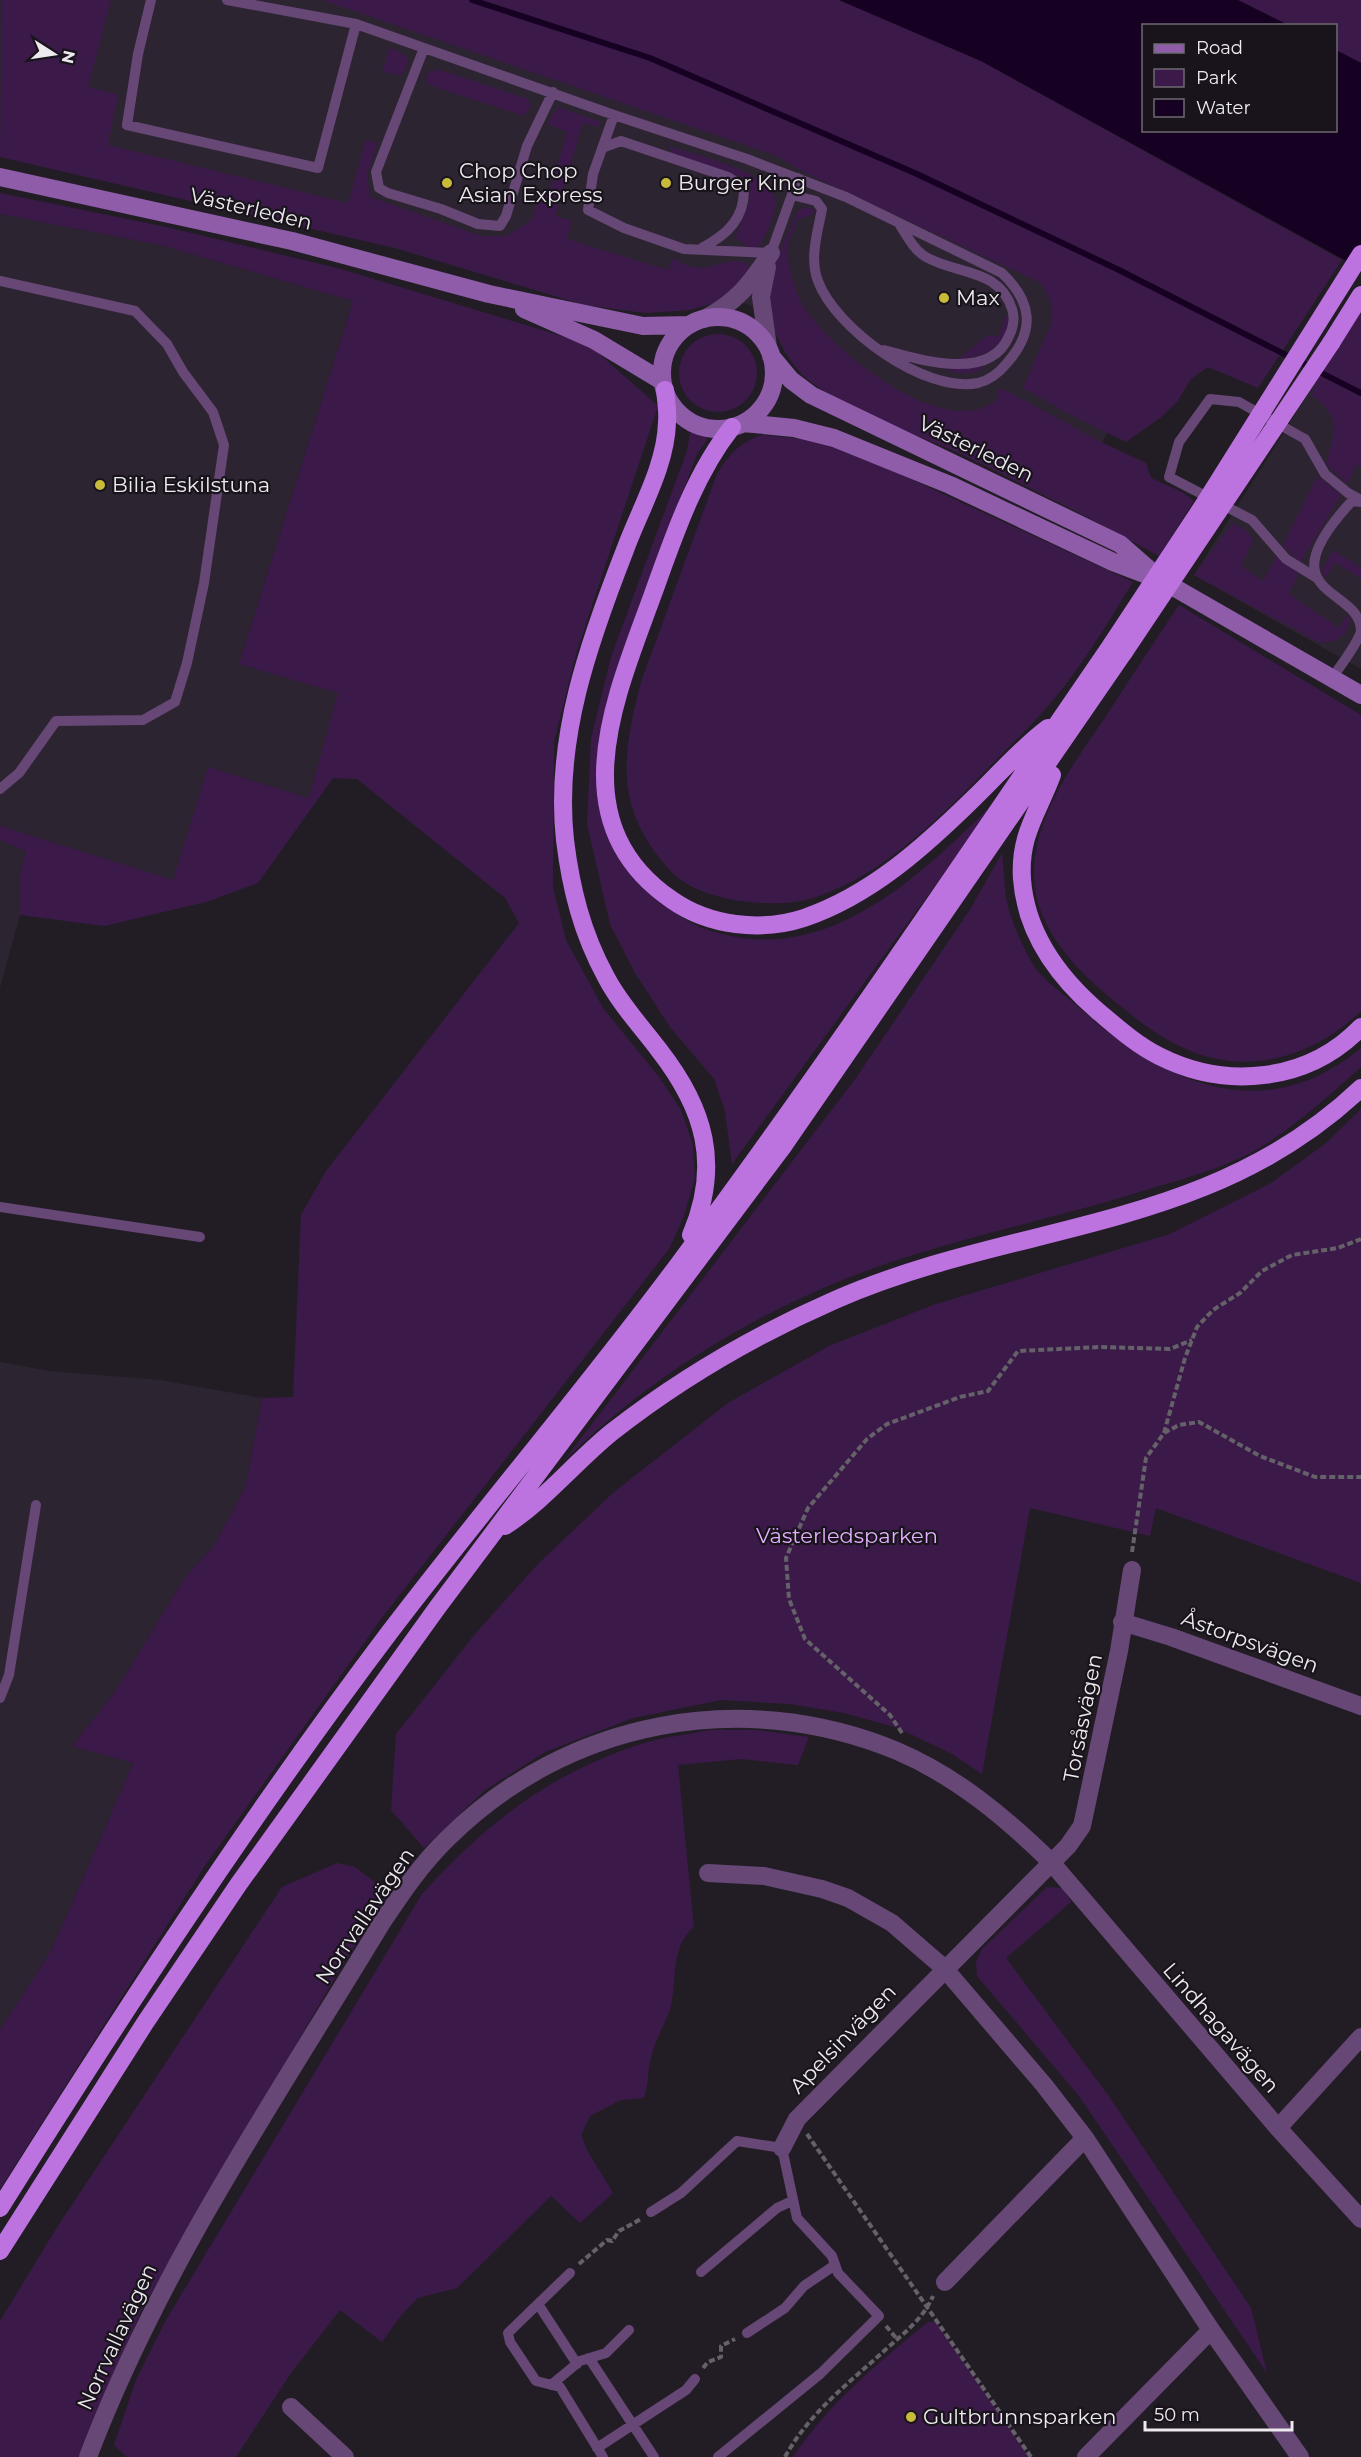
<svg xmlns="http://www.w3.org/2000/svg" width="1361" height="2457" font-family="Montserrat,sans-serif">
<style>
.built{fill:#2d2431}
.green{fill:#3b1a4a}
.water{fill:#170122}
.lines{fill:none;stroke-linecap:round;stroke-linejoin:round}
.stream{stroke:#170122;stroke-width:6}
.path{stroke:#656168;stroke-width:4;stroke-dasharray:6 3;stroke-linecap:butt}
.service{stroke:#664776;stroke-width:10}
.minor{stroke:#664776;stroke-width:18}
.tertiary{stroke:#664776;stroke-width:18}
.secondary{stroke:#8e5ca8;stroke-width:18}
.trunk{stroke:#bc73e0;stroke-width:18}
.trunk-bridge{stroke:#bc73e0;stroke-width:18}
.poi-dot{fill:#c8bb3b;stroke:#19141c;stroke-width:2}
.labels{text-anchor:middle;stroke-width:4.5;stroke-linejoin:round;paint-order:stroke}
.poi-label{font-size:21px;fill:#edeaef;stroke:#19141c;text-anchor:start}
.street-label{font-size:21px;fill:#edeaef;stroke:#19141c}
.park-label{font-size:21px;fill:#e3aefe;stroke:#19141c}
</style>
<rect width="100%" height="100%" fill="#221d25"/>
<path class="built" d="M0 0H372L1067 265 1107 433 1067 507 803 375 785 352 766 312 745 303H714L689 310 646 313 585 305 395 248 0 157Z
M0 214 160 245 353 301 239 664 339 693 309 798 208 767 174 881 0 826Z
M1316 381 1361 408V669L1194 575Z
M0 840 26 851 20 873V915L0 988Z
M0 1362 50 1371 160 1380 262 1398 245 1488 213 1547 185 1577 115 1692 72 1746 133 1763 52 1949 0 2030Z"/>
<path class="green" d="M2 0H111L88 87 118 95 108 145 348 203 366 140 377 143 367 175 370 197 481 236H506L532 220 540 191H550L567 132 547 124 558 107 601 122 599 127 583 123 555 216 572 221 567 239 668 270 673 258C706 280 715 257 746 262L750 269 740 285 714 303 689 310 646 313 585 305 395 248 0 157Z
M322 0H839L981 61 1342 260 1258 388 1208 367 1191 379 1177 402 1160 418 1126 442 1058 408 1023 388 1052 321V304L1041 283 806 173 774 155Z
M1238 0H1361V63L1336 50V26L1288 25Z
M390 47 406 56 408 64 402 75 382 72Z
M440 70 528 99 531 106 524 116 429 85 425 80 430 71Z
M668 146C692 154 771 172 775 198 777 215 764 237 757 252L735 238 749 203 751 188 741 177 673 153Z
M0 193 166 227 341 269 588 344 658 406 577 651 554 741 553 887 566 940 603 1008 659 1077 681 1110 693 1145 695 1178 684 1216 669 1249 384 1615 204 1867 0 2189V2030L52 1949 133 1763 72 1746 115 1692 185 1577 213 1547 245 1488 262 1398 293 1397 301 1215 326 1171 519 923 505 898 357 779 333 778 258 883 206 902 104 926 20 915V873L26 851 0 840V826L173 880 208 767 309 798 338 693 239 664 353 301 160 245 0 214Z
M804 207 814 209V214L797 220C794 230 788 241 787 251 786 259 797 296 802 304 829 349 948 446 998 398L997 390 1003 389 1103 443 1146 463 1151 478 1182 492 1194 501 1159 556C1095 521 1031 487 965 456 920 435 837 408 803 375 789 361 776 339 771 320 761 284 784 244 797 212Z
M1361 309V468L1356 465 1348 484 1326 464C1334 432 1343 417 1312 396L1316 381Z
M1005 316 1008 317C1011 345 983 358 958 359L988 335 999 337Z
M679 373a39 39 0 1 1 78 0a39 39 0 1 1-78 0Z
M982 366 983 369C970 376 958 374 944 370Z
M694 432 706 436 707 440 697 454 620 659 600 800C617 826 634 851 651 876 658 887 664 901 673 910 687 925 713 932 731 936 839 959 929 867 999 798L732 1164 725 1111 714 1079 670 1027 635 973 610 924 587 824 591 739 611 657 687 451 690 433Z
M761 435 823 441 857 454 1133 582C1107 624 1081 668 1048 706 1033 724 1015 740 998 758 947 810 888 873 816 897 793 905 765 904 740 901 714 897 685 888 668 868 614 807 622 756 641 682L717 474C729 454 740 443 761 435Z
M1316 478 1323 480 1341 495 1300 563 1283 545Z
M1233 523 1247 531 1253 540 1241 566 1263 581 1277 556 1298 574 1289 594 1339 628 1347 615 1350 620C1347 637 1335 644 1318 642L1194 575Z
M1333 550 1361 568V579L1335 562 1326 577 1321 571Z
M1179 605 1361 715V1011C1315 1056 1248 1077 1186 1049 1154 1035 1126 1011 1100 989 1068 961 1034 921 1034 875 1034 814 1074 764 1106 716 1130 679 1154 642 1179 605Z
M1002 853C1004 870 1004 891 1008 907 1013 925 1024 950 1034 966 1043 981 1071 999 1084 1012 1166 1084 1265 1128 1361 1048V1067C1331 1094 1299 1122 1266 1144 1235 1164 1191 1177 1156 1187 1077 1212 995 1230 916 1254 785 1294 660 1366 563 1462L856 1078 971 908Z
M1361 1109V1583L1156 1508 1150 1536 1030 1508 982 1774 952 1754 898 1728 844 1713 790 1704 721 1700 633 1718 545 1752 485 1790 424 1848 391 1810 396 1734 475 1634 538 1564 614 1492 728 1403 829 1346 933 1305 1170 1234 1271 1183 1325 1144Z
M709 1730H757L809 1737 798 1765 741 1759 678 1765 694 1927C669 1948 678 1981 670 2009 664 2027 653 2044 650 2062 647 2076 649 2083 644 2098L621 2100 590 2116 581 2135 587 2150 613 2193 580 2223 551 2196 457 2288 418 2298 399 2318 382 2342 340 2310 291 2373 236 2457H127L114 2445 136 2380 166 2320 422 1894C486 1823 549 1774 641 1744 663 1737 687 1735 709 1730Z
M337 1863 355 1867 389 1893 343 1964 142 2309 79 2457H0V2321L56 2229 282 1887Z
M1047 1887 1063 1888 1071 1902 1006 1958 1108 2095 1251 2308 1267 2373 1079 2096 977 1976 976 1962 982 1949Z
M928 2322H936L1029 2457H793C829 2403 878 2363 928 2322Z"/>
<path class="water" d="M839 0H1238L1288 25 1144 26V130H1336V50L1361 63V269L981 61Z"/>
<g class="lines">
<path class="stream" d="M472 0 650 58 917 174 1119 270 1361 393"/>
<path class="path" d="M1164 1433 1185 1358 1197 1327 1213 1310 1240 1293 1262 1271 1292 1255 1338 1248 1361 1239
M1132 1552 1146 1458 1164 1433 1179 1425 1199 1422 1260 1456 1315 1477H1361
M902 1733 890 1715 805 1639 789 1599 786 1558 808 1508 867 1439 887 1424 960 1397 988 1391 1018 1351 1100 1347 1170 1349 1192 1340
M807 2134 1031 2457
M579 2264 607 2240 612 2241 619 2231 641 2219
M886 2326 897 2339
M703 2368 708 2362 721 2357V2346L735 2339
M785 2457C809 2413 849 2383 885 2350 904 2333 923 2319 933 2296"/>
<path class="service" d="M151 0 138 54 127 125 318 168 356 24
M227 0 356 24 614 115 747 159 846 197 1002 273C1032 302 1036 330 1007 363 999 373 990 380 978 383 925 394 835 328 818 281 809 258 818 231 822 209L816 201 792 195
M424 48 376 172 379 188 388 193 441 209 478 224 500 226 506 216 527 146 553 92
M614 115 593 174 588 210 624 228 684 249 771 253 798 178
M602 148 621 141 728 177 744 187C745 218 728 234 702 248
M0 281 135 311 167 344 183 372 213 412 224 445 204 583 187 663 175 702 143 720 56 721 19 773 0 789
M884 350C921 360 990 382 1009 336 1013 328 1015 318 1012 309 999 268 957 275 926 257 914 250 907 236 900 225
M1317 578 1286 559 1252 520 1169 477 1179 442 1210 399 1239 402 1305 439 1325 474 1348 493 1361 500
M1332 678C1339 668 1359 642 1361 631 1361 586 1262 598 1352 501L1361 502
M0 1207 200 1237
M0 1698 9 1675 36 1505
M651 2212 681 2193 737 2141 782 2148 797 2218 832 2256 838 2273 879 2316 820 2374 718 2457
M701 2272 777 2208 792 2201
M570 2273 508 2333 510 2342 536 2381 560 2387 603 2457
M538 2304 577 2364
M747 2333 785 2308 804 2286 835 2265
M589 2358 654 2457
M551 2385 580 2361 606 2353 629 2330
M597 2448 686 2390 695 2379"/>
<path class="minor" d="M767 267 761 297 768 347
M704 319C737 302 750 284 771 253
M1122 1622 1171 1637 1361 1706
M1051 1862 1278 2128 1361 2219
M708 1873 764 1876 822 1889 848 1898 892 1923 944 1968 1044 2085 1085 2138 1211 2330 1300 2457
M1278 2128 1361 2037
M782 2148 797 2119 1068 1846 1082 1826 1119 1651 1132 1570
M945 2282 1085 2138
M291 2407 345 2457
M1086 2457 1211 2330"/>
<path class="tertiary" d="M88 2457C160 2267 276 2098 381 1924 401 1894 421 1864 448 1838 567 1720 743 1687 897 1751 956 1776 1006 1818 1051 1862"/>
<path class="secondary" d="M0 177 292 241 489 294 643 326 689 325
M524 309 594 340 662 381
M662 373a56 56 0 1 1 112 0a56 56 0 1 1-112 0Z
M771 356 791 380 811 395 1120 544 1152 572
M743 423 794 428 834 438 950 485 1113 562 1163 581 1361 695"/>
<path class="trunk" d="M1331 343 1361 295
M665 390C666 400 668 411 667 422 666 466 640 509 625 550 589 642 554 739 565 840 571 889 582 933 606 977 620 1004 641 1026 659 1050 705 1109 721 1165 691 1235
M732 427C694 475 674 536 653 594 616 696 558 822 672 900 709 926 761 932 804 918 871 895 924 847 974 798 999 774 1020 749 1048 728
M1052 775C1038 813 1019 835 1022 879 1026 934 1059 978 1100 1013 1119 1029 1137 1045 1159 1056 1226 1090 1308 1082 1361 1027
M505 1526C545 1500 575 1462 612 1432 681 1378 755 1335 835 1300 1015 1221 1209 1233 1361 1088
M0 2208C123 2012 250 1817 389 1633 485 1507 587 1388 681 1261 831 1059 970 851 1112 644
M0 2251 145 2023 238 1885 437 1608 784 1145 1124 652"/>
<path class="trunk-bridge" d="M1112 644 1203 506 1361 254
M1124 652 1331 343"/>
</g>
<g class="poi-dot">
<circle cx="447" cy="183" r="6"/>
<circle cx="666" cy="183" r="6"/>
<circle cx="944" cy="298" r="6"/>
<circle cx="100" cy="485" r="6"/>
<circle cx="911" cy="2417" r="6"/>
</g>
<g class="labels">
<g class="poi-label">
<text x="459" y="178">Chop Chop<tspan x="459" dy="24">Asian Express</tspan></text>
<text x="678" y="190">Burger King</text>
<text x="956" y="305">Max</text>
<text x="112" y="492">Bilia Eskilstuna</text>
<text x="923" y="2424">Gultbrunnsparken</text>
</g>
<g class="street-label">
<text transform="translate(251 209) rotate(13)" y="7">Västerleden</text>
<text transform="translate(976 449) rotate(26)" y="7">Västerleden</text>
<text transform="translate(1250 1642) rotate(20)" y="7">Åstorpsvägen</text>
<text transform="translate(1083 1718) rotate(-79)" y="7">Torsåsvägen</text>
<text transform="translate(365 1916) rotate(-56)" y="7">Norrvallavägen</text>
<text transform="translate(1221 2028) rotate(49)" y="7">Lindhagavägen</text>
<text transform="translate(843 2039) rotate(-46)" y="7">Apelsinvägen</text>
<text transform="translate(117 2337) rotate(-65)" y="7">Norrvallavägen</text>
</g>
<g class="park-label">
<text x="847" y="1543">Västerledsparken</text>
</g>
</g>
<rect x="1142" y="24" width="195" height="108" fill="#19141c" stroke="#6e6a70" stroke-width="1.5"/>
<rect x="1154" y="44" width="30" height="9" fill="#8e5ca8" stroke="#6e6a70" stroke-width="1.5"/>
<text x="1196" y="54" font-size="18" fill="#edeaef">Road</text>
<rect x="1154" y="69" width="30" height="18" fill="#3b1a4a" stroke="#6e6a70" stroke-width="1.5"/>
<text x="1196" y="84" font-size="18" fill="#edeaef">Park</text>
<rect x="1154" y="99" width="30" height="18" fill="#170122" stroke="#6e6a70" stroke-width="1.5"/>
<text x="1196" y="114" font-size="18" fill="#edeaef">Water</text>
<g transform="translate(54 54) rotate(102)" stroke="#19141c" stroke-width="4.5" paint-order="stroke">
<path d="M0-4.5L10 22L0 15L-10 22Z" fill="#edeaef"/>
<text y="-9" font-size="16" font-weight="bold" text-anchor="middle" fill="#edeaef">N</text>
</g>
<path d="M1145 2421v9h147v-9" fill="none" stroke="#edeaef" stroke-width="3"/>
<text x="1154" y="2421" font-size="18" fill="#edeaef" stroke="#19141c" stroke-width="4.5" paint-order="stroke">50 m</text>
</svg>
